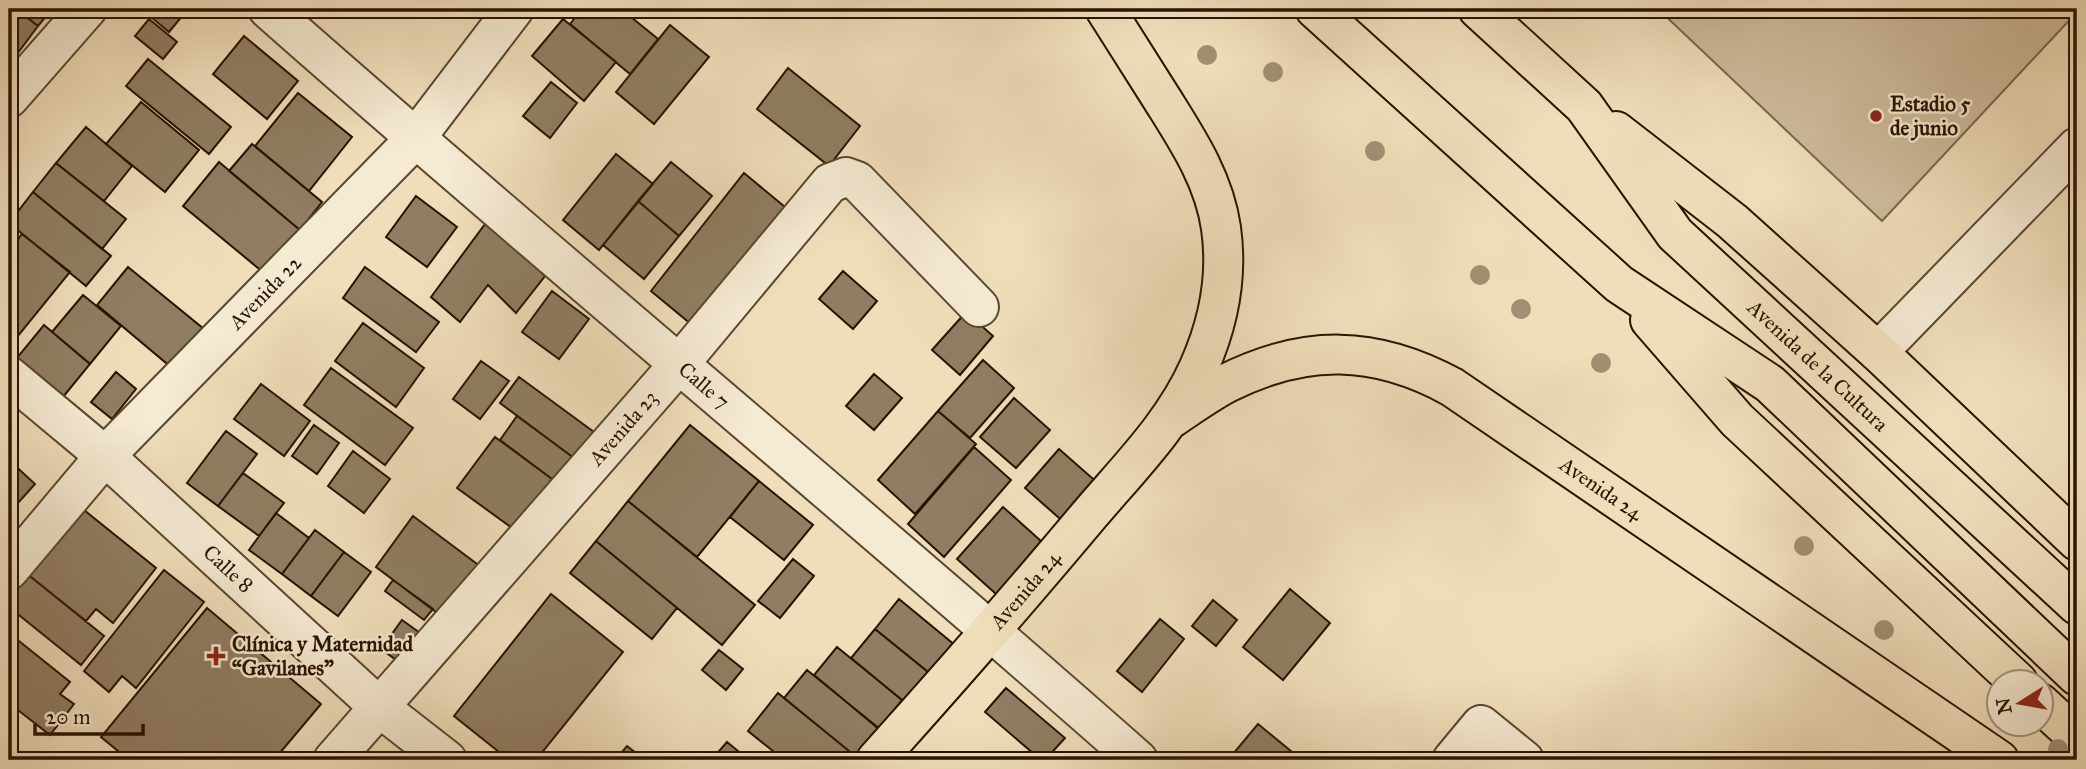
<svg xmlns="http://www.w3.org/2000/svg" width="2086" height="769" font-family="'IM FELL Great Primer',serif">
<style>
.green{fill:#cebb9b;stroke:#7b674e;stroke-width:2}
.building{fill:#907d62;stroke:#281302;stroke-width:2}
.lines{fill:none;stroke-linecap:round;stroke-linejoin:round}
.minor-casing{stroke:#5a4630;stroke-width:42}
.major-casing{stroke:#281302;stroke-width:42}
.minor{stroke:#f5ead2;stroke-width:38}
.major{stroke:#f0deba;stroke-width:38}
.tree{fill:#a28f72}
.poi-dot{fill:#8f2418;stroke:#f5ead2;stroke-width:2.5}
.labels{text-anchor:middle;stroke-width:5;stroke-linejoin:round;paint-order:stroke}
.poi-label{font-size:21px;font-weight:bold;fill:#281302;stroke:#f5ead2;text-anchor:start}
.street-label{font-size:21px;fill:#281302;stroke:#f5ead2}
</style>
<rect width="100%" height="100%" fill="#f0deba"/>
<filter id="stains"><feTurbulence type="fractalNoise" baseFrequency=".00286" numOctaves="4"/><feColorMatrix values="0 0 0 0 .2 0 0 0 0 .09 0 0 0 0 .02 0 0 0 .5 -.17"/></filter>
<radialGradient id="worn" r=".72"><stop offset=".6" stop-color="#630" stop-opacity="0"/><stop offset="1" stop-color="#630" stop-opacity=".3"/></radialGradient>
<path class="green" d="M1658 9H2077V12L1882 221Z"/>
<path class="building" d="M9 9H16L38 26 17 54 9 48Z
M16 9H52L38 26Z
M158 9H188L169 32 151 17Z
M582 9H621L658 39 630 74 570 24Z
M149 19 177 42 163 59 135 36Z
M563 19 616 62 584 101 532 56Z
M670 25 709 57 654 124 616 92Z
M244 36 298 81 267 119 213 74Z
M9 48 26 62 9 85Z
M148 59 231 127 209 154 126 86Z
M788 68 860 126 829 166 757 109Z
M551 82 577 103 550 138 523 116Z
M298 93 352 137 309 191 255 146Z
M141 102 199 150 165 192 106 144Z
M86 127 132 166 104 201 56 163Z
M252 144 322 202 300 230 229 171Z
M616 154 653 184 599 250 563 220Z
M219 162 300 230 264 273 183 206Z
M671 162 712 196 679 236 638 201Z
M56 163 126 219 102 249 33 192Z
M744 173 791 212 697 329 651 291Z
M33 192 111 256 86 286 9 223Z
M416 196 457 227 427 267 386 237Z
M638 201 679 236 644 279 603 245Z
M488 220 545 276 516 313 488 285 460 322 431 297Z
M22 234 70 272 9 347V251Z
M128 267 210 334 178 373 97 305Z
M365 267 439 322 416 352 343 298Z
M843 271 877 301 853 329 819 299Z
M552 291 589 319 559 359 522 332Z
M83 295 121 326 90 364 52 332Z
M966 312 993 336 960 375 932 350Z
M363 323 424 368 396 407 335 361Z
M44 325 90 364 63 397 16 359Z
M983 360 1014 388 970 438 938 411Z
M481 361 509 381 480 419 453 399Z
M331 368 413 428 385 465 304 405Z
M116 372 136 389 112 419 91 402Z
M874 374 902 398 874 430 846 406Z
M519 377 598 435 578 461 500 403Z
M261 384 310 421 284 456 234 419Z
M1014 398 1050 430 1016 468 980 437Z
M938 411 976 444 915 514 878 480Z
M517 416 578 461 560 485 500 440Z
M314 425 339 443 317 474 292 456Z
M690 425 759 481 697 557 628 501Z
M226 431 257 454 218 506 187 483Z
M495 437 560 485 523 536 457 488Z
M974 447 1011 480 944 557 908 524Z
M1059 449 1100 485 1066 524 1025 488Z
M353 451 390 479 364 513 328 486Z
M9 460 35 484 9 513Z
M243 473 284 503 259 536 218 506Z
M759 481 813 525 784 560 730 517Z
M628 501 755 605 722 645 596 541Z
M79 506 156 568 113 623 96 609 86 621 26 573Z
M1003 507 1051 550 1005 602 957 559Z
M276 513 309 538 282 574 249 550Z
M413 516 485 570 448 621 376 567Z
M315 530 344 552 311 596 282 574Z
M596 541 677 608 652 639 570 573Z
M344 552 371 572 338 616 311 596Z
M793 559 814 576 780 618 758 601Z
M164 570 204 602 136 688 122 676 109 692 84 671Z
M26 573 104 636 81 665 9 607V596Z
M393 580 433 609 424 620 385 591Z
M1290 589 1330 623 1283 680 1243 647Z
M551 594 623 652 536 760H509L454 716Z
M899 599 962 651 938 680 875 629Z
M1213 600 1237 620 1216 646 1192 626Z
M207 608 321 704 274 760H129L101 737Z
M1160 619 1184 639 1142 692 1117 671Z
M402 620 427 638 406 667 381 649Z
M875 629 938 680 914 710 851 658Z
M9 633 70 682 60 694 74 704 50 735 9 703 14 695 9 691Z
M837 647 902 700 879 729 814 675Z
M719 650 743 669 726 690 702 670Z
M807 670 886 734 860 760 784 698Z
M1006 688 1065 738 1045 760H1041L985 712Z
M778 693 860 760H784L748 731Z
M1258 724 1292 752 1286 760H1228Z
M727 742 749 760 713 758Z
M627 746 645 760H615Z"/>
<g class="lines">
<g class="minor-casing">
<g id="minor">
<path id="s1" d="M268 9C555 263 851 506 1138 760"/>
<path d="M9 98 87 9"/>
<path d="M1878 352 2077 147"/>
<path id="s2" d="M9 376 105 456 379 707 447 760"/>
<path id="s3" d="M9 570 105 456 415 139 514 9"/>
<path id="s4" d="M333 760 680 363 830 183 846 177 857 181 979 307"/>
<path d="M1452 760 1481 725 1524 760"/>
</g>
</g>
<g class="major-casing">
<g id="major">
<path d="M1315 9 1619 284 1770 384 2077 676"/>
<path id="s5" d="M1478 9 1584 106 1675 234 2077 605"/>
<path d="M1616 131 1732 221 1878 352 2077 541"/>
<path d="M1650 320 1737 420 2018 682"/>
<path id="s6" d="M1172 418C1190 406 1208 393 1227 383 1305 344 1375 345 1452 387L1999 760"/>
<path d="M2040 703 2077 737"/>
<path id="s7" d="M876 760C947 681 1017 601 1085 520 1126 471 1173 426 1199 367 1219 322 1228 277 1221 228 1214 179 1187 139 1162 99 1143 69 1124 39 1105 9"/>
</g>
</g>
<use href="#minor" class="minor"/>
<use href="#major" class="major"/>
</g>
<g class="tree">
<circle cx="1207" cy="55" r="10"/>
<circle cx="1273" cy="72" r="10"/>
<circle cx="1375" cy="151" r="10"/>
<circle cx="1480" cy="275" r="10"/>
<circle cx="1521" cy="309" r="10"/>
<circle cx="1601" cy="363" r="10"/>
<circle cx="1804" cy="546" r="10"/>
<circle cx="1884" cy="630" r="10"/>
<circle cx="2058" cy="749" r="10"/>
</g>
<g class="poi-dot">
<circle cx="1876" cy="116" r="7"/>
<path d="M212.5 645.5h7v7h7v7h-7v7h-7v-7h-7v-7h7z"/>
</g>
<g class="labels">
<g class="poi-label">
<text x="1890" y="111">Estadio 5<tspan x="1890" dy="24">de junio</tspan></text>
<text x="232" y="651">Clínica y Maternidad<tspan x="232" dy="24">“Gavilanes”</tspan></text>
</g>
<g class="street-label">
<text dy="7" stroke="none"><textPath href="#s3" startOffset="378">Avenida 22</textPath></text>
<text dy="7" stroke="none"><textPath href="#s5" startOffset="495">Avenida de la Cultura</textPath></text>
<text dy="7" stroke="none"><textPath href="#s1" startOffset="576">Calle 7</textPath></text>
<text dy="7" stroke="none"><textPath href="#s4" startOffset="441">Avenida 23</textPath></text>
<text dy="7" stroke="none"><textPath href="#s6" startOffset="481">Avenida 24</textPath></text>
<text dy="7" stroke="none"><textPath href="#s2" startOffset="292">Calle 8</textPath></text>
<text dy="7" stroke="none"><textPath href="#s7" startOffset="226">Avenida 24</textPath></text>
</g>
</g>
<rect width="2086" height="769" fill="none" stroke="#f0deba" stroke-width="35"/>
<rect x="10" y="10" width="2065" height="748" fill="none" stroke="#281302" stroke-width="3.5"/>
<rect x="18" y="18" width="2051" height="734" fill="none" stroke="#281302" stroke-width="2"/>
<g transform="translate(2020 703) rotate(259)"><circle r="33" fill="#f5ead2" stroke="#a3947f" stroke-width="2"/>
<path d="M0-5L12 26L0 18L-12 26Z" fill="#8f2418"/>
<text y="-10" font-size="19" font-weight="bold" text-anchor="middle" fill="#281302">N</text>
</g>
<path d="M35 724v10h108v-10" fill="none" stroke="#281302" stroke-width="3.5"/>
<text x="46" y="724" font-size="21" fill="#281302" stroke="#f5ead2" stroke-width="5" paint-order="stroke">20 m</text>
<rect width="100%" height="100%" filter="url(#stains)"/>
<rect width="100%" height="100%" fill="url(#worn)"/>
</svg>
